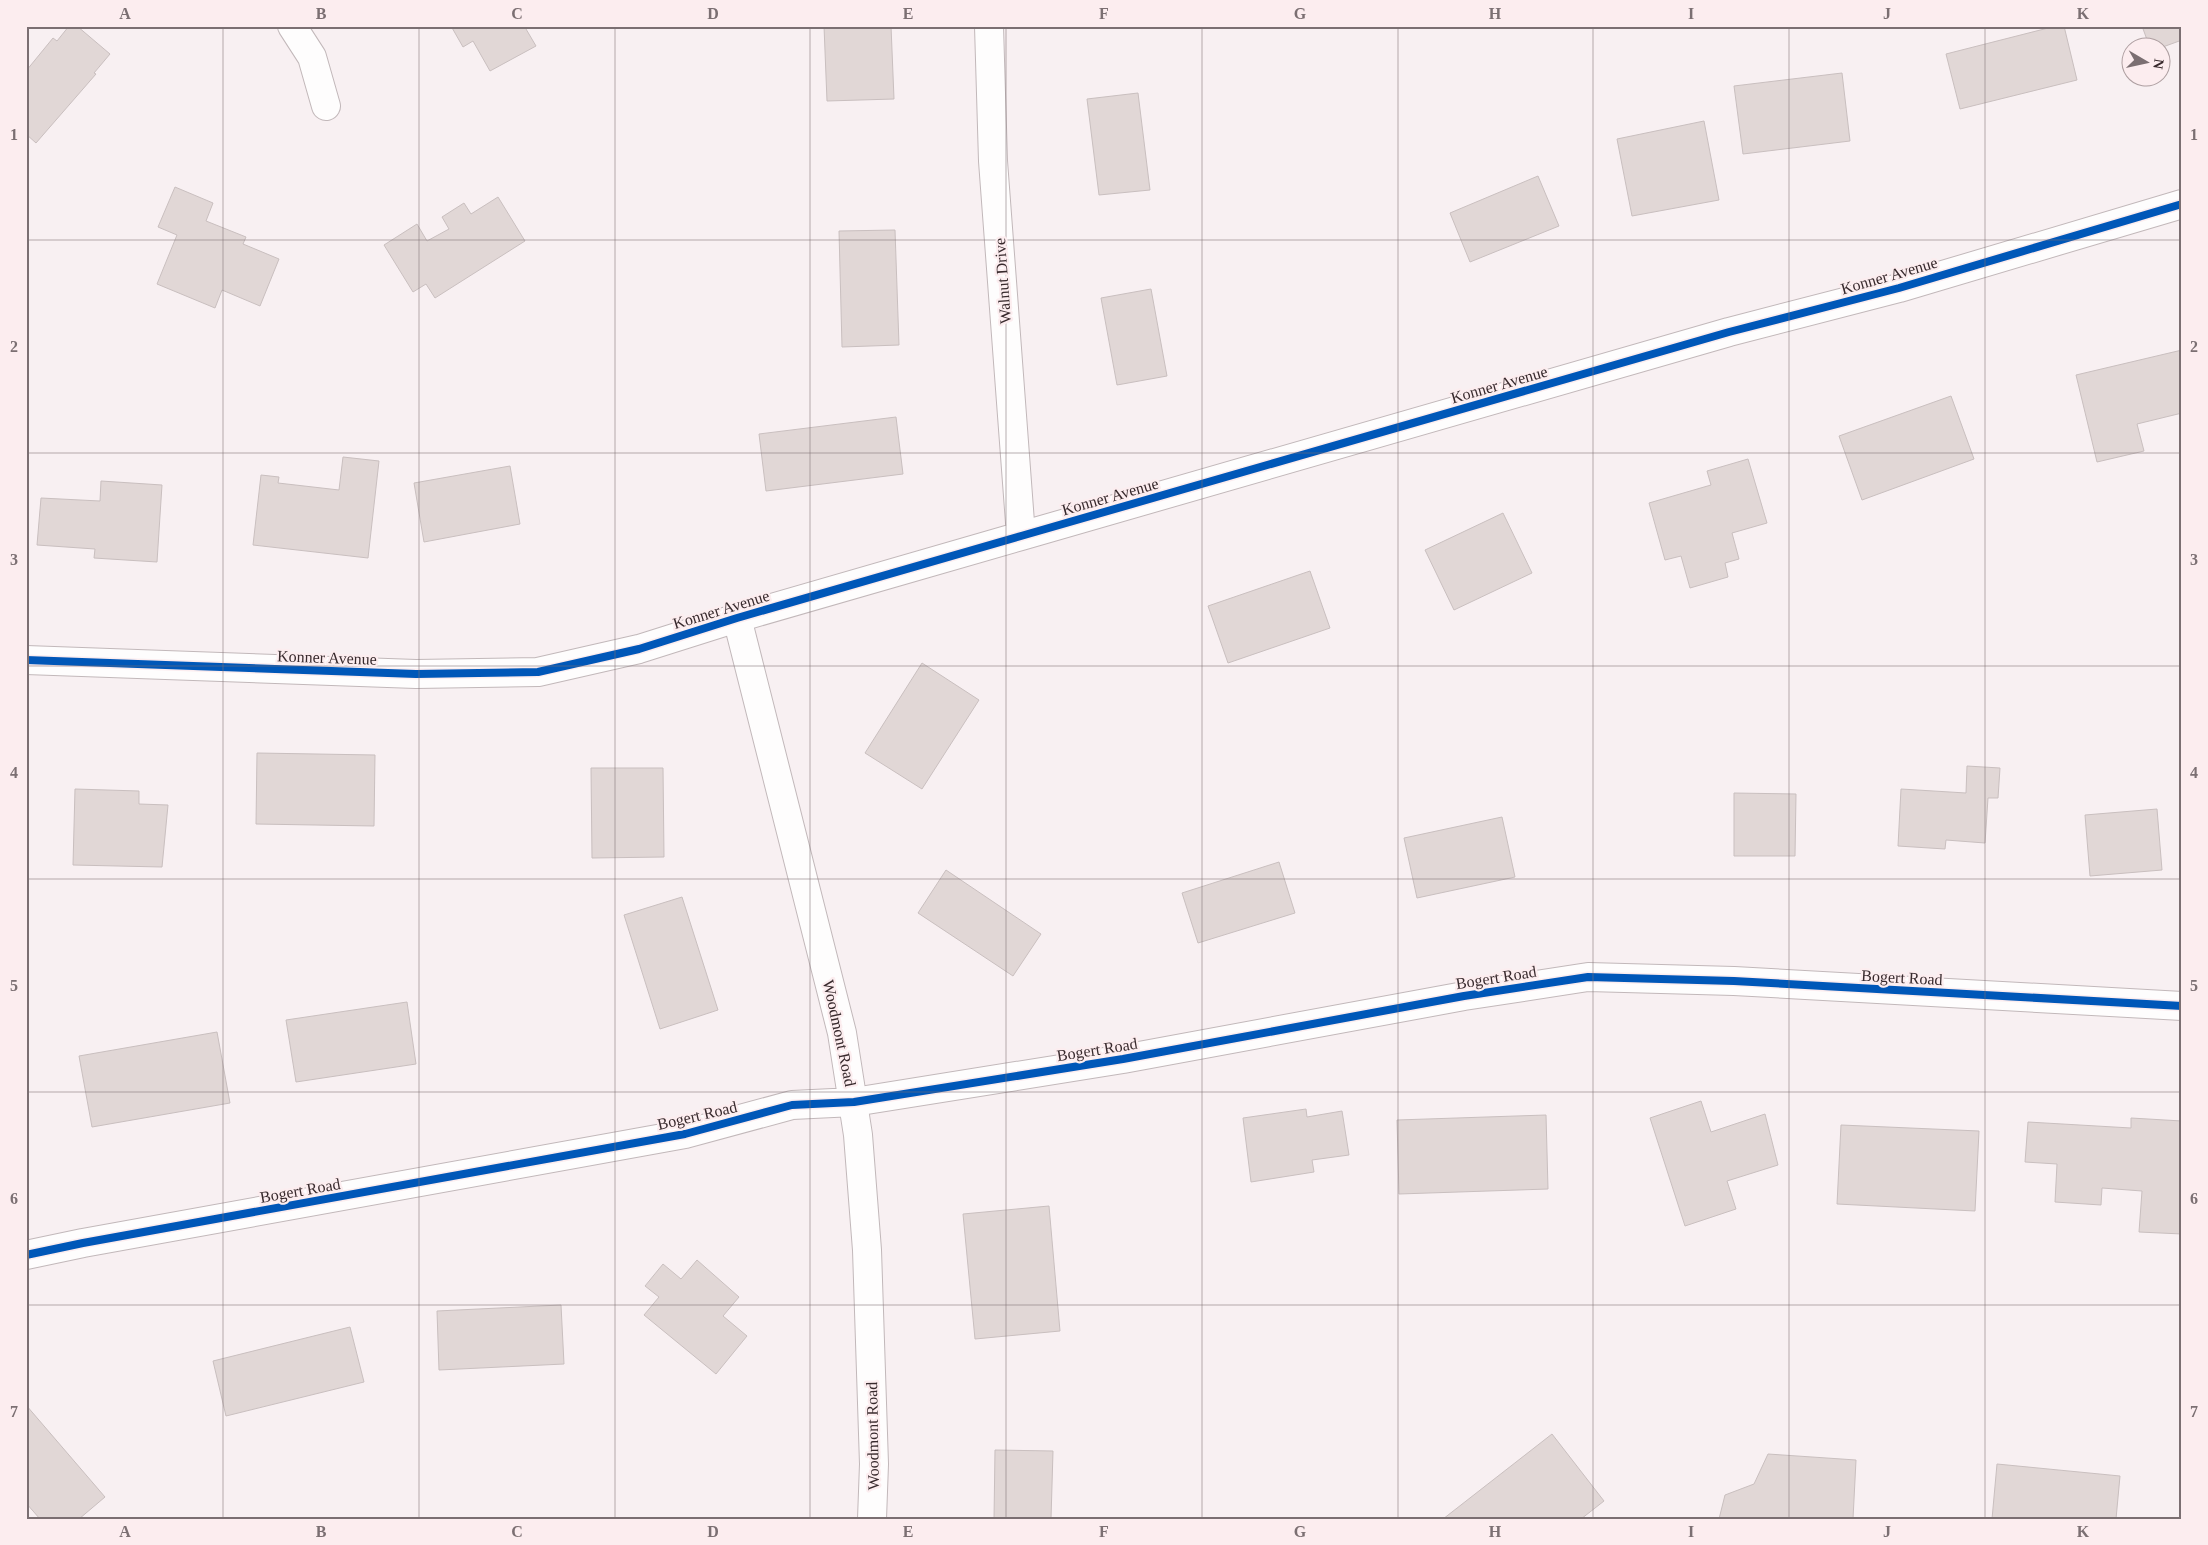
<svg xmlns="http://www.w3.org/2000/svg" width="2208" height="1545" font-family="Georgia,serif">
<style>
.building{fill:#e1d7d6;stroke:#c9bfbf}
.lines{fill:none;stroke-linecap:round;stroke-linejoin:round}
.minor-casing{stroke:#c2b8ba;stroke-width:30}
.minor{stroke:#fefdfd;stroke-width:28}
.cycleway-casing{stroke:#fcedef;stroke-width:11}
.cycleway{stroke:#0057b8;stroke-width:8}
.grid{fill:none;stroke:#7b6f72;stroke-width:1;stroke-opacity:0.55}
.labels{text-anchor:middle;stroke-width:4.5;stroke-linejoin:round;paint-order:stroke}
.street-label{font-size:16px;fill:#382a2d;stroke:#fcedef}
.neatline{fill:none;stroke:#7b6f72;stroke-width:2}
.grid-label{font-size:16px;text-anchor:middle;font-weight:bold;fill:#7b6f72}
</style>
<rect width="100%" height="100%" fill="#f8f0f2"/>
<path class="building" d="M69 26H77L110 54 94 73 96 74 36 143 26 134V71L53 38 57 41Z
M451 26H530L526 29 536 46 490 71 473 41 463 47Z
M824 26H891L894 99 827 101Z
M2056 26H2064L2077 80 1960 109 1946 54Z
M2142 26H2182V40L2160 48H2150Z
M1842 73 1850 141 1743 154 1734 86Z
M1138 93 1150 190 1099 195 1087 99Z
M1704 121 1719 200 1632 216 1617 139Z
M1538 176 1559 226 1470 262 1450 213Z
M175 187 213 203 206 221 246 237 243 244 279 259 260 306 222 290 215 308 157 284 177 235 158 227Z
M498 197 525 241 435 298 426 284 413 292 384 245 417 224 427 241 449 229 442 217 464 203 471 214Z
M895 230 899 345 842 347 839 231Z
M1151 289 1167 376 1117 385 1101 298Z
M2182 350V413L2137 424 2144 451 2097 462 2076 375Z
M1951 396 1974 459 1862 500 1839 436Z
M896 417 903 474 766 491 759 434Z
M343 457 379 461 368 558 253 545 261 475 279 477 278 483 339 490Z
M1748 459 1767 523 1732 533 1739 559 1725 563 1728 577 1690 588 1681 556 1665 560 1649 503 1711 485 1707 471Z
M510 466 520 524 424 542 414 483Z
M101 481 162 485 157 562 94 558 95 549 37 545 41 498 100 501Z
M1503 513 1532 573 1454 610 1425 550Z
M1310 571 1330 628 1228 663 1208 606Z
M922 663 979 700 922 789 865 753Z
M257 753 375 755 374 826 256 824Z
M1967 766 2000 768 1998 798H1988L1985 843 1946 840 1945 849 1898 846 1901 789 1966 793Z
M591 768H663L664 857 592 858Z
M75 789 139 791V804L168 805 162 867 73 865Z
M1734 793 1796 794 1795 856H1734Z
M2157 809 2162 870 2090 876 2085 815Z
M1502 817 1515 877 1417 898 1404 838Z
M1279 862 1295 913 1198 943 1182 893Z
M946 870 1041 934 1013 976 918 913Z
M682 897 718 1010 660 1029 624 915Z
M407 1002 416 1064 296 1082 286 1020Z
M217 1032 230 1103 92 1127 79 1056Z
M1701 1101 1711 1132 1765 1114 1778 1165 1727 1181 1736 1209 1685 1226 1650 1118Z
M1306 1109 1307 1117 1342 1111 1349 1155 1312 1160 1314 1172 1251 1182 1243 1118Z
M1546 1115 1548 1189 1399 1194 1397 1120Z
M2131 1118 2182 1121V1234L2139 1232 2142 1191 2102 1188 2101 1205 2055 1202 2057 1164 2025 1162 2028 1122 2131 1128Z
M1841 1125 1979 1131 1975 1211 1837 1204Z
M1049 1206 1060 1331 975 1339 963 1214Z
M697 1260 739 1297 723 1316 747 1336 716 1374 644 1315 659 1297 645 1286 663 1264 681 1279Z
M561 1305 564 1364 439 1370 437 1311Z
M350 1327 364 1382 226 1416 213 1361Z
M26 1405 105 1497 79 1519H40L26 1503Z
M1552 1434 1604 1501 1581 1519H1443Z
M995 1450 1053 1451 1051 1519H994Z
M1768 1454 1856 1460 1853 1519H1719L1725 1495 1754 1484Z
M1997 1464 2120 1476 2116 1519H1992Z"/>
<g class="lines">
<g class="minor-casing">
<path id="minor" d="M292 26 312 57 326 106
M989 26 993 161 1021 536
M737 618 842 1033 858 1135 867 1250 874 1464 872 1519
M26 660 416 674 538 672 639 649 737 618 1021 536 1729 332 1899 288 2182 204
M26 1255 83 1243 685 1134 792 1105 854 1102 1123 1059 1464 996 1588 977 1734 981 2182 1006"/>
</g>
<use href="#minor" class="minor"/>
<g class="cycleway-casing">
<path id="cycleway" d="M26 660 416 674 538 672 639 649 737 618 1021 536 1729 332 1899 288 2182 204
M26 1255 83 1243 685 1134 792 1105 854 1102 1123 1059 1464 996 1588 977 1734 981 2182 1006"/>
</g>
<use href="#cycleway" class="cycleway"/>
</g>
<path class="grid" d="M223 26V1519M419 26V1519M615 26V1519M810 26V1519M1006 26V1519M1202 26V1519M1398 26V1519M1593 26V1519M1789 26V1519M1985 26V1519M26 240H2182M26 453H2182M26 666H2182M26 879H2182M26 1092H2182M26 1305H2182"/>
<g class="labels">
<g class="street-label">
<text transform="translate(1889 275) rotate(-16)" y="6">Konner Avenue</text>
<text transform="translate(1002 281) rotate(-94)" y="6">Walnut Drive</text>
<text transform="translate(1499 384) rotate(-16)" y="6">Konner Avenue</text>
<text transform="translate(1110 496) rotate(-16)" y="6">Konner Avenue</text>
<text transform="translate(721 609) rotate(-17)" y="6">Konner Avenue</text>
<text transform="translate(327 657) rotate(2)" y="6">Konner Avenue</text>
<text transform="translate(1496 977) rotate(-9)" y="6">Bogert Road</text>
<text transform="translate(1902 977) rotate(3)" y="6">Bogert Road</text>
<text transform="translate(840 1033) rotate(78)" y="6">Woodmont Road</text>
<text transform="translate(1097 1049) rotate(-9)" y="6">Bogert Road</text>
<text transform="translate(697 1115) rotate(-13)" y="6">Bogert Road</text>
<text transform="translate(300 1190) rotate(-10)" y="6">Bogert Road</text>
<text transform="translate(872 1436) rotate(-91)" y="6">Woodmont Road</text>
</g>
</g>
<rect width="2208" height="1545" fill="none" stroke="#fcedef" stroke-width="55"/>
<g transform="translate(2146 62) rotate(99)"><circle r="24" fill="#fcedef" stroke="#ae9fa1"/>
<path d="M0-4L9 19L0 12L-9 19Z" fill="#7b6f72"/>
<text y="-8" font-size="14" font-weight="bold" text-anchor="middle" fill="#382a2d">N</text>
</g>
<rect x="28" y="28" width="2152" height="1490" class="neatline"/>
<g class="grid-label">
<text x="125" y="19">A</text>
<text x="321" y="19">B</text>
<text x="517" y="19">C</text>
<text x="713" y="19">D</text>
<text x="908" y="19">E</text>
<text x="1104" y="19">F</text>
<text x="1300" y="19">G</text>
<text x="1495" y="19">H</text>
<text x="1691" y="19">I</text>
<text x="1887" y="19">J</text>
<text x="2083" y="19">K</text>
<text x="14" y="140">1</text>
<text x="2194" y="140">1</text>
<text x="14" y="352">2</text>
<text x="2194" y="352">2</text>
<text x="14" y="565">3</text>
<text x="2194" y="565">3</text>
<text x="14" y="778">4</text>
<text x="2194" y="778">4</text>
<text x="14" y="991">5</text>
<text x="2194" y="991">5</text>
<text x="14" y="1204">6</text>
<text x="2194" y="1204">6</text>
<text x="14" y="1417">7</text>
<text x="2194" y="1417">7</text>
<text x="125" y="1537">A</text>
<text x="321" y="1537">B</text>
<text x="517" y="1537">C</text>
<text x="713" y="1537">D</text>
<text x="908" y="1537">E</text>
<text x="1104" y="1537">F</text>
<text x="1300" y="1537">G</text>
<text x="1495" y="1537">H</text>
<text x="1691" y="1537">I</text>
<text x="1887" y="1537">J</text>
<text x="2083" y="1537">K</text>
</g>
</svg>
